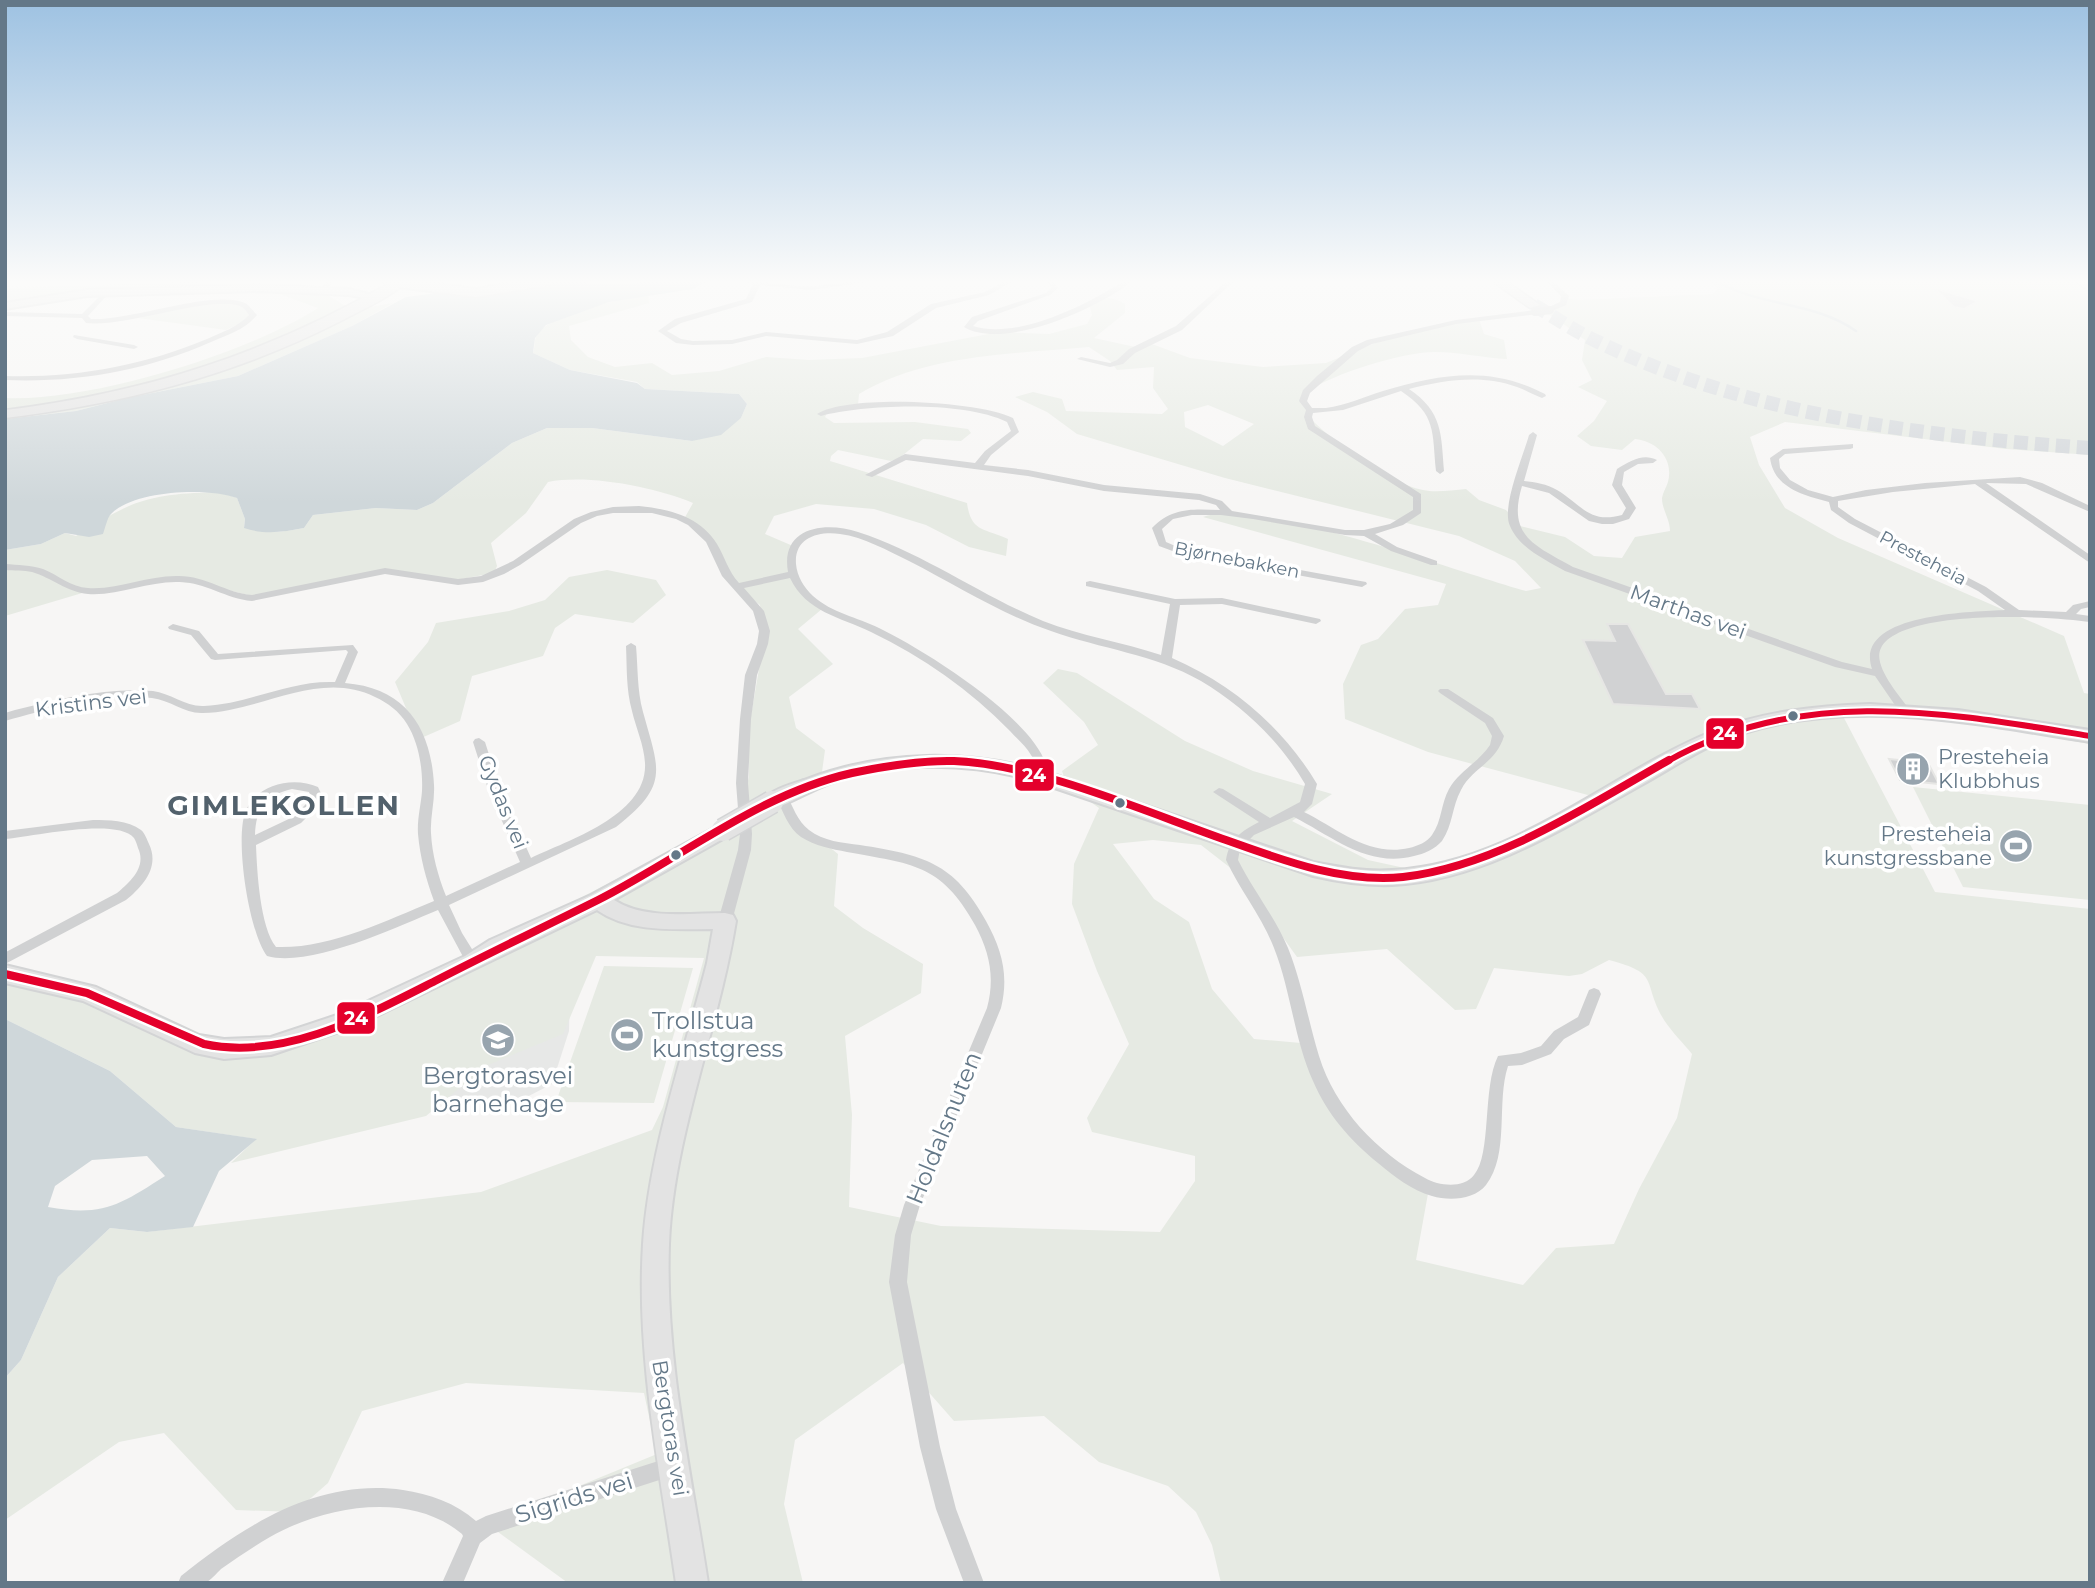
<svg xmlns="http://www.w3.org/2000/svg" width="2095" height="1588" font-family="Montserrat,sans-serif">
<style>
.built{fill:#e7e8e7}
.green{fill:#e6eae3;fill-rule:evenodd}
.water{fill:#cfd7da;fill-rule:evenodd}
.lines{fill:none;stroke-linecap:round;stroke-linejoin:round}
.stream{stroke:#cfd7da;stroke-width:2.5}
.building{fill:#d1d2d3;stroke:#e6e6e4;stroke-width:2}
.primary-tunnel{stroke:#d2d6da;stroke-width:14;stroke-dasharray:14 7;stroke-linecap:butt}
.secondary-casing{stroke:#d3d4d5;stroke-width:4}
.primary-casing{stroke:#d2d3d4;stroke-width:3}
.highway-casing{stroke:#d1d3d4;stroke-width:4}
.street{fill:#d0d1d2;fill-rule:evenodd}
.secondary{fill:#e3e3e3;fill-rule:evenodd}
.primary{fill:#e3e3e3;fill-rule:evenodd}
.highway{fill:#e3e3e3;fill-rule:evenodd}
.secondary-bridge-casing{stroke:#d3d4d5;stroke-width:25;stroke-linecap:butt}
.street-bridge{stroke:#d0d1d2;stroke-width:8}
.secondary-bridge{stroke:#e3e3e3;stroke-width:22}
.bus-1-far1-casing{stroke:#fff;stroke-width:10}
.bus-1-casing{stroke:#fff;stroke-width:13}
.bus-1-far1{stroke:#e4002b;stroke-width:6}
.bus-1{stroke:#e4002b;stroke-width:8}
.bus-dot{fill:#647888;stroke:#fff;stroke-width:2.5}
.labels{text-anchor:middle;stroke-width:7;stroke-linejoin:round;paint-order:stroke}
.far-street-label{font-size:18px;fill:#647888;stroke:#fff}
.street-label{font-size:21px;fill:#647888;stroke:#fff}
.poi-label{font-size:21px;fill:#647888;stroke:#fff;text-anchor:start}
.near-poi-label{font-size:24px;fill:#647888;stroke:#fff;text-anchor:start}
.near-street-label{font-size:24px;fill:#647888;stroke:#fff}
.district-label{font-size:28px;font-weight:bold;letter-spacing:2px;fill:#52616c;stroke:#fff}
.line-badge{stroke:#fff;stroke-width:2.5}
.badge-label{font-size:19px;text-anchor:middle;font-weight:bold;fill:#fff}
</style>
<rect width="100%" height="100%" fill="#f7f6f5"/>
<path class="built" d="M570 984 569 1031 552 1084 521 1100 463 1102 409 1083Z"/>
<path class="green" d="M1710 281H2073L2090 292V455L2006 449 1785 422 1750 437 1759 465 1785 508 1838 538 2064 636 2084 693 2090 694V744L1925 715 1844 718 1935 892 2090 909V1583H1221L1212 1545 1196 1512 1168 1486 1099 1462 1044 1416 954 1421 903 1363 795 1440 784 1504 803 1583H568L487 1524 657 1454 644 1393 466 1383 362 1411 328 1483 295 1512 236 1510 164 1433 119 1442 5 1520V1378L21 1360 58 1277 110 1228 147 1232 481 1192 652 1130 663 1107 704 958 596 956 563 1034 486 1066 426 1116 231 1163 256 1139 176 1127 110 1071 5 1019V974L73 984 205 1050 312 1033 502 939 739 815 749 777V727L764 640 760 605 724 578 710 545 684 519 693 503C655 487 588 474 548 482L526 513 491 543 497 566 494 573 445 582 389 571 256 597 208 585 163 580 89 591 5 616V550L41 544 65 533 76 536C121 508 139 496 194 493 210 492 222 492 237 498L245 519 244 527C264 535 284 532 304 528L313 515 376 508 417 510 433 503 512 443 547 428H592L692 441 741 418 747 404 739 394 645 389 637 382 570 370 533 353C535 348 534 341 536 337 547 313 623 299 648 294L649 303 569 326 571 340 588 357 615 367 652 363 672 375 719 371 766 357 809 360 862 358 999 332 1049 334 1087 324 1092 315 1089 303C1102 297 1113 296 1125 304V313L1094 338 1140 348 1149 343 1190 358 1263 367 1326 363 1395 335 1479 319 1484 334 1504 340 1507 359C1483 358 1460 352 1436 352 1405 351 1333 374 1308 391L1306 414C1333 442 1384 482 1423 490 1436 493 1452 490 1466 489L1479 500 1506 510 1520 526 1565 537 1594 556 1622 558 1635 537 1670 531C1670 519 1662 510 1662 498 1663 492 1666 488 1668 482 1674 459 1657 441 1635 439L1622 450 1591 446 1577 436 1594 421 1607 401 1578 387 1592 380 1582 360 1585 340C1570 330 1560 319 1543 312L1566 300 1564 298 1578 300 1712 294 1718 289ZM1089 347 1110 361 1117 370 1154 367 1153 388 1168 409 1162 414 1066 411 1062 399 1033 392 1015 397 1047 412 1077 434 1225 478 1459 536 1515 561 1541 588 1526 591C1463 574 1256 497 1203 517L1446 584 1438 605 1405 609 1378 639 1361 645 1343 684 1345 719 1428 752 1599 798 1479 860 1432 874 1368 860 1292 821 1332 794 1253 771 1185 741 1077 673 1058 669 1043 683 1084 722 1098 745 1062 771 1067 785 1099 808 1074 864 1072 904 1097 971 1129 1044 1087 1118 1092 1132 1195 1156V1181L1160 1232 941 1226 849 1207 852 1115 845 1036 921 993 923 964 863 928 834 906 838 854 786 812V796L822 772 825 750 796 728 789 697 833 664 798 629 822 609 797 577 793 546 765 534 774 516 816 504 874 509 926 525 969 547 1006 556 1008 539C985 528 971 533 967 503L830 461 831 456 838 450 891 461 898 459 923 439 961 441 971 433 968 429 915 422 834 423 825 417 828 411 858 405 859 394C926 354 1014 354 1089 347ZM1208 405 1254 424 1223 446 1185 427 1184 412ZM1153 840 1201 845 1237 873 1297 957 1387 949 1455 1010 1476 1009 1494 968 1569 976 1582 974 1609 960C1662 974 1641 981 1664 1020 1672 1032 1683 1043 1692 1054L1677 1118 1639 1189 1614 1244 1556 1248 1523 1285 1416 1260 1429 1188 1351 1123 1301 1043 1254 1039 1212 989 1189 922 1154 899 1113 844Z
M199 282 184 290 108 292 5 307V288Z
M274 292 326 294 352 310 393 303 352 326 238 376 127 398 76 411 5 419V398C90 402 246 354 318 308Z
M227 300 249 307 248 320 226 330 138 318 189 304Z
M607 570 656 580 666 595 633 623 575 614 555 628 543 656 472 676 460 721 419 739 395 682 428 642 436 623 509 611 545 600 569 577Z
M1913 787 2090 805V900L1963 887Z
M604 966 693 968 654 1103 556 1102Z"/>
<path class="water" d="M553 281 602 284 707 281 693 289 609 302 546 325 535 338 533 353 570 370 637 383 645 389 739 394 747 404 741 418 721 435 692 441 592 428H547L512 443 433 503 417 510 376 508 313 515 304 528C284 532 264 535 244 528L245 519 237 498C208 487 134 490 111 514 107 518 105 529 103 534L89 537 65 533 41 544 5 550V419L76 411 127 398 238 376 352 326 406 297 437 293 481 296Z
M5 1019 110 1071 176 1127 257 1139 219 1171 193 1227 147 1232 110 1228 58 1277 21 1360 5 1378ZM147 1156 165 1176C120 1205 102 1217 48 1207L55 1186 92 1160Z"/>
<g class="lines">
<path class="stream" d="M1716 281C1760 307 1814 301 1856 331"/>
</g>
<path class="building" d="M1934 288 1978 301 1964 309 1954 307Z
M1607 624H1628L1666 694H1692L1700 709 1613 704 1583 640 1615 641Z
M1889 759 1928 763 1939 784 1900 780Z"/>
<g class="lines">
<path class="primary-tunnel" d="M1534 305C1554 317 1573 330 1594 340 1747 415 1921 436 2090 448"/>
<g class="secondary-casing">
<path id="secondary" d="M259 285 349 289 380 297 374 300 349 295 259 291 87 296 5 309V303L87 290Z
M1870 704 1958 710 2090 730V742C1976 724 1857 698 1744 733 1709 743 1677 765 1645 783 1568 826 1482 881 1392 885 1365 886 1339 882 1313 876L1037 782C972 762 896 761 831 783 811 790 792 803 772 809L762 802C769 790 791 784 804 780 884 749 969 749 1050 773L1313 862C1339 867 1366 872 1392 870 1511 865 1608 774 1713 731 1763 711 1817 706 1870 704Z
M723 823 733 830 730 835 614 900C645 920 690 913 725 913L733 915 736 921C719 1027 673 1138 669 1244 665 1358 691 1471 708 1583H676C660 1471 636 1357 643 1244 649 1151 684 1053 707 963L713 929C674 929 630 933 597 910L356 1026 271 1055 224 1059 195 1053 83 1001 5 983V965L96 987 199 1035 224 1039 271 1037 340 1014 465 956 490 940 591 895Z"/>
</g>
<g class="primary-casing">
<path id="primary" d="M393 281H408C390 298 361 310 339 322 233 376 122 404 5 418V410C149 392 268 353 393 281Z
M1492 281H1506L1540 305 1530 308Z
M2074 281 2090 282V291Z"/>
</g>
<g class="highway-casing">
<path id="highway" d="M416 281 476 289 523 281H556L549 285 476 297 391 286 384 282Z"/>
</g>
<path class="street" d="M327 281H334L324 292H320L318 291Z
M742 281C765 281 790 287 814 286 834 284 854 281 874 281L811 290 760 285 752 302 681 323 667 331 681 339 693 341 732 340 766 332 857 340 887 332 931 304 985 292 1005 281H1013L989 295 936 308 893 336 857 344 766 336 732 344 693 345 676 343 658 331 675 319 746 299 753 284Z
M1047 281H1054L1058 288 1050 295 978 321 973 326C1018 340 1086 305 1124 281H1132C1099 308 1004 351 964 327L972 317 1046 293 1051 288Z
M1227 281H1234L1182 330 1135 353 1123 364 1110 367 1077 359 1081 357 1110 363 1117 360 1129 349 1176 326Z
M1546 281H1553L1569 296 1566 305 1550 312 1546 310 1547 308 1560 302 1561 296Z
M106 290 110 292 88 316 91 319C131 321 213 289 245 303 249 305 253 311 257 315 245 330 227 335 211 342 145 371 76 383 5 380V376C75 378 142 366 207 339 222 332 238 327 249 315 247 312 245 309 242 307 217 293 124 328 86 323L82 318 5 316V312L82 314Z
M1535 310 1539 312 1538 314 1456 324 1372 344 1358 351 1310 393 1307 401 1312 408H1326C1346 405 1364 397 1383 391 1440 374 1490 365 1545 394L1546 396 1542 398C1533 395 1526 390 1517 387 1482 374 1444 380 1409 389 1443 412 1441 434 1444 471L1440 474 1436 471C1432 432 1437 415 1401 391L1343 410 1313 413 1312 417 1315 426 1421 494V513L1403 525 1375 534 1397 547 1437 561V565H1431L1391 551 1364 536 1345 535 1253 519 1221 515H1192L1173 519 1162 529 1166 542 1180 548 1366 582 1367 584 1362 587 1178 553 1159 546 1152 528C1172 507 1193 509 1220 510L1216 505 1199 500 1104 491 1028 476 906 460 872 477 865 475 905 454 975 463 985 451 1011 431 1007 422C964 401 866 404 821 416L817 414C849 394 978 401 1013 418L1019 432 991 455 984 465 1028 470 1104 485 1200 494 1222 501 1232 511 1345 530H1364L1390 524 1413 510V497L1308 429 1304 417 1306 410 1299 401 1303 390 1317 376 1352 347 1367 340 1456 320Z
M74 335 134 345 138 347 134 349 77 339 73 337Z
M1533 432 1537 435 1524 481C1535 482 1547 484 1557 490 1582 505 1589 524 1622 515L1626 508 1612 485 1617 469C1630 461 1643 453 1657 460L1653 463 1638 464 1624 472 1622 485 1636 508 1629 519 1613 524H1602L1589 521 1549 493 1522 486C1507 536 1534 545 1573 567L1842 662 1872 669C1853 613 1972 612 2005 610L1978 591 1849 523 1831 510 1829 502C1803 495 1774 488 1770 458L1783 449 1853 444V448L1850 449 1785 454 1779 459 1780 468 1790 480 1808 490 1833 497 1866 490 1925 483 2020 477 2042 483 2090 506V512L2026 484 1986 483 2090 555V563L1975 484 1893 492 1838 501V507L1855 519 1986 587 2019 610 2066 612 2073 605 2090 601V607L2081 609 2076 614 2090 616V622C2051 616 1902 608 1881 648 1872 665 1899 695 1909 709L1903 713 1899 711 1875 676 1835 667 1565 571C1546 560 1519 548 1510 526 1501 507 1523 457 1529 435Z
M639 506C668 509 700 516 717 544 725 557 728 571 739 583L788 572C780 527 825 521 858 532 923 553 980 595 1043 621 1081 636 1122 642 1161 655L1170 604 1086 586V582L1090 581 1175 599 1222 598 1320 619 1321 621 1316 624 1222 604 1180 605 1172 658C1232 684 1283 727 1317 784L1312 804 1304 812C1338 829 1369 857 1409 848 1418 846 1427 842 1432 835 1442 821 1441 803 1449 789 1459 771 1479 762 1490 745L1492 736 1485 723 1440 693 1438 691 1440 689H1448L1493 718 1504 736C1496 763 1472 768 1461 790 1452 806 1453 825 1442 841 1435 849 1424 854 1414 856 1368 868 1333 837 1294 817L1254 835 1240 849 1238 860C1253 890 1275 917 1288 948 1302 983 1308 1020 1319 1056 1335 1108 1377 1153 1425 1178 1439 1186 1463 1189 1474 1175 1492 1154 1482 1088 1498 1056L1521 1053 1541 1046 1554 1031 1578 1017 1589 990 1594 988 1599 990 1601 994 1589 1025 1564 1039 1551 1054 1522 1065 1508 1066C1496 1102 1510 1154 1486 1185 1474 1200 1449 1201 1432 1196 1411 1190 1395 1177 1378 1163 1350 1140 1327 1114 1313 1081 1294 1039 1291 991 1274 948 1262 917 1240 890 1226 860 1229 840 1241 831 1259 822L1213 792 1219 788 1223 789 1270 818 1300 802 1305 784C1280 741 1243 706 1201 681 1154 654 1101 649 1051 631 1001 614 956 585 909 561 888 551 864 537 840 534 818 531 794 538 796 564 797 576 804 588 813 596 832 613 857 617 879 628 921 648 1050 727 1048 777L1042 781 1038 780C1035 772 1037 763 1031 755 1026 746 1017 739 1010 731 970 690 923 657 871 632 840 617 806 612 790 578L744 588 764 611 770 631 768 644 757 675 751 719 748 783 752 834 751 850 732 921 730 925H720L718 921 738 850 740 834 736 783 740 719 745 675 757 644 759 631 753 611 722 576 706 542 688 525 676 519 652 513H613L597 516 581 523 520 565 504 574 483 582 458 585 385 574 252 601C226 599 205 582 179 582 148 581 119 596 88 594 67 592 52 578 32 572 24 570 14 571 5 570V564C18 565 31 565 43 569 58 575 71 587 88 588 119 590 148 575 179 576 206 576 226 593 252 595L385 568 458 579 481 576 513 561 574 519 591 512 613 507Z
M173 624 199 631 218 654 353 645 358 652 345 683C406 688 431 728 434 785 435 801 430 817 431 833 432 854 438 876 446 896L520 862 488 789 473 742 475 739 479 738 485 742 500 789 531 858C569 840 648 815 645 763 644 745 636 728 632 711 626 689 627 668 626 646L631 643 636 646C638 668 637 690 643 712 659 770 670 785 616 827L449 905 462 933 480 962 478 966 473 967 468 966 438 910C397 927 310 968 267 956 249 932 235 842 245 813 255 784 293 776 318 787L324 800 301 823 256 845C257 871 260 927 276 947 330 949 385 921 434 901 426 879 420 857 418 834 417 819 421 805 422 791 423 770 419 743 407 724 399 711 388 703 375 697 319 669 260 712 203 713 185 714 170 700 152 698 104 693 52 708 5 721V713L15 710C59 699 108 687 153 691 170 693 186 707 204 706 249 704 289 680 335 682L348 652 346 650 215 660 211 659 191 635 169 629 168 627ZM292 789 309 792 311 799 293 817 255 835C256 809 265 795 292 789Z
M782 793 786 794C793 806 797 821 809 830 823 841 843 843 860 845 923 855 954 862 986 921 1002 950 1009 975 1001 1008L920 1205 911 1235 907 1282 940 1447 956 1509 984 1583H964L936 1509 920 1447 889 1282 895 1235 904 1205 987 1008C995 978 990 953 975 925 941 863 911 864 847 852 832 849 815 846 801 837 788 828 783 811 776 797Z
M93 820C108 820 128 820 141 830 145 833 147 840 149 844 160 867 143 886 126 900L5 964 6 952 117 893C130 882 147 867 138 848 137 845 136 841 134 838 117 817 31 837 5 839V831Z
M674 1456 681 1459 684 1466 681 1473 492 1534 480 1543 463 1583H442L463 1536 462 1534C410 1490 324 1506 270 1537 253 1547 237 1558 221 1569 217 1573 210 1581 205 1583 198 1585 185 1583 178 1583L181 1576C245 1525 318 1478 403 1490 429 1494 456 1503 476 1521L486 1516Z"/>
<use href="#secondary" class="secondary"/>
<use href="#primary" class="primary"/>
<use href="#highway" class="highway"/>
<g class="secondary-bridge-casing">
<path id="secondary-bridge" d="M723 830 772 802"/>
</g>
<path class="street-bridge" d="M1535 312 1550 310"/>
<use href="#secondary-bridge" class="secondary-bridge"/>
<g class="bus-1-far1-casing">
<path id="bus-1-far1" d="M934 762H961
M1666 762C1801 685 1944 712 2090 736"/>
</g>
<g class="bus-1-casing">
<path id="bus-1" d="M5 974 87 993 204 1044C283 1061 366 1016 435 981 489 953 544 927 598 900 681 858 759 794 852 773 885 766 919 760 954 761 1037 764 1146 812 1226 840 1282 860 1342 883 1403 877 1498 866 1587 806 1669 760"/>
</g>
<use href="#bus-1-far1" class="bus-1-far1"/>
<use href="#bus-1" class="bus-1"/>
</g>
<linearGradient id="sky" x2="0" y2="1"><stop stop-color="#9ec2e2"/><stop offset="0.56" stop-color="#fbfbfa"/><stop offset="1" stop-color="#fbfbfa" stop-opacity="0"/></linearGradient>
<rect width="2095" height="503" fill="url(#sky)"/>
<defs>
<g id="building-disc" transform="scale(1.75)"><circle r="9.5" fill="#97a4ae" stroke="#fff"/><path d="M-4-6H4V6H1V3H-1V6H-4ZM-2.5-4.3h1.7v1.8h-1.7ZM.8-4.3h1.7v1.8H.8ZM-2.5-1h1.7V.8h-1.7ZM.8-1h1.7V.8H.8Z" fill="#fff"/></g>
<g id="stadium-disc" transform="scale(1.75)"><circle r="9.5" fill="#97a4ae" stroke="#fff"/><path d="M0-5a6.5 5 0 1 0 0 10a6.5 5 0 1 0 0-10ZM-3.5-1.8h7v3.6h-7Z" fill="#fff"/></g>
<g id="school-disc" transform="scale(1.75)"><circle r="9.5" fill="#97a4ae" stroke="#fff"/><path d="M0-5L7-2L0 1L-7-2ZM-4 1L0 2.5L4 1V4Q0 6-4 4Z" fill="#fff"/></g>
</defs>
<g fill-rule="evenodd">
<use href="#building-disc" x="1913" y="769"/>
<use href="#stadium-disc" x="2016" y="846"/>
<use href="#stadium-disc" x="627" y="1035"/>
<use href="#school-disc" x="498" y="1040"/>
</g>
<g class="bus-dot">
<circle cx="1793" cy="716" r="6"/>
<circle cx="1120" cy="803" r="6"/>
<circle cx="676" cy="855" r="6"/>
</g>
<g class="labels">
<g class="far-street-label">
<text transform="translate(1923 558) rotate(28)" y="6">Presteheia</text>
<text transform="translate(1237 560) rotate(11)" y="6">Bjørnebakken</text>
</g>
<g class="street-label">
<text transform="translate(1688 612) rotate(20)" y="7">Marthas vei</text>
<text transform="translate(91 703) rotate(-7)" y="7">Kristins vei</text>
<text transform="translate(503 802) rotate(68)" y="7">Gydas vei</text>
<text transform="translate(670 1428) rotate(81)" y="7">Bergtoras vei</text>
</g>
<g class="poi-label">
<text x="1938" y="764">Presteheia<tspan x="1938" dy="24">Klubbhus</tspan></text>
<text x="1992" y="841" text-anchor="end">Presteheia<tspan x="1992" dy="24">kunstgressbane</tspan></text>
</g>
<g class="near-poi-label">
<text x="652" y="1029">Trollstua<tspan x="652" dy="28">kunstgress</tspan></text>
<text x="498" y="1084" text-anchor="middle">Bergtorasvei<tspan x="498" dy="28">barnehage</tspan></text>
</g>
<g class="near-street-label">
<text transform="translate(944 1128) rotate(-68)" y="8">Holdalsnuten</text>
<text transform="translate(574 1498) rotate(-17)" y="8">Sigrids vei</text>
</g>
<g class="district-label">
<text x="284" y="815">GIMLEKOLLEN</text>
</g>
</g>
<g class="line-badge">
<rect x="1705" y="717" width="40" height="33" rx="7" fill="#e4002b"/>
<rect x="1014" y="758" width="41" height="34" rx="7" fill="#e4002b"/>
<rect x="336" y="1001" width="40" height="34" rx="7" fill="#e4002b"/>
</g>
<g class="badge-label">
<text x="1725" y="740">24</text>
<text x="1034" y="782">24</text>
<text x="356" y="1025">24</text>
</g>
<rect width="2095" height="1588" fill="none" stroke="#647888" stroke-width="14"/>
</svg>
